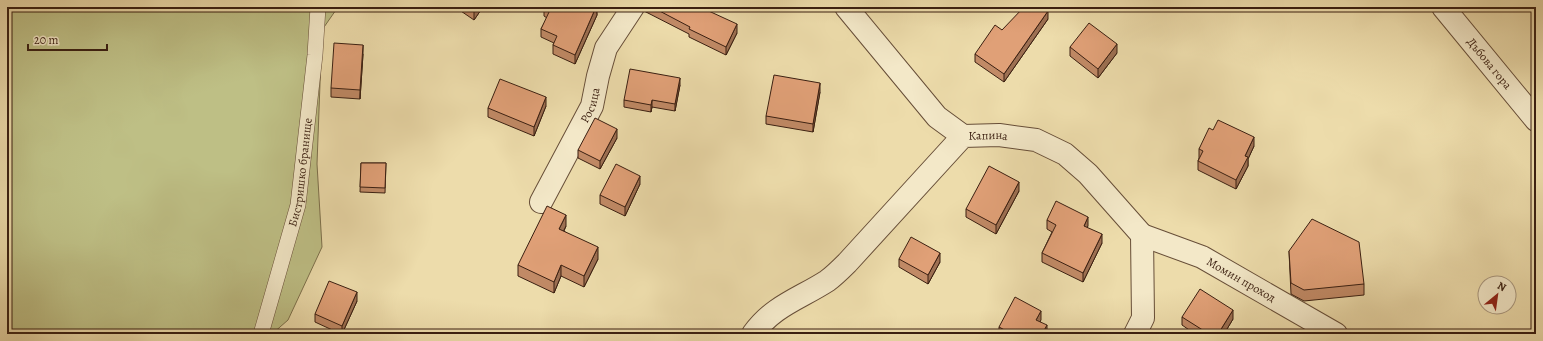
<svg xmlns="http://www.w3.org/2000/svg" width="1543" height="341" font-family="Alegreya,serif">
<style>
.green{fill:#bebf85;stroke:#7c6f4b}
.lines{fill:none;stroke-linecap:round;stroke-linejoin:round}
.lane-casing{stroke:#674e38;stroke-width:16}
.street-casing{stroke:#674e38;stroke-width:24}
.lane{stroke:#f3e8c8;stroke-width:15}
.street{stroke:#f3e8c8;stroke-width:22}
.wall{fill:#c18a66;stroke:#3a1f11}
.shaded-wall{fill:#9d7053;stroke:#3a1f11}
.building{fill:#e0a077;stroke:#3a1f11}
.labels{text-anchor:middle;stroke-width:4;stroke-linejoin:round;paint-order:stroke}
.street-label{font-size:12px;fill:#3a1f11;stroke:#f3e8c8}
</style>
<rect width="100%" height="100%" fill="#eddcab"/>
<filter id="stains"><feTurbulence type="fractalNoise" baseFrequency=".005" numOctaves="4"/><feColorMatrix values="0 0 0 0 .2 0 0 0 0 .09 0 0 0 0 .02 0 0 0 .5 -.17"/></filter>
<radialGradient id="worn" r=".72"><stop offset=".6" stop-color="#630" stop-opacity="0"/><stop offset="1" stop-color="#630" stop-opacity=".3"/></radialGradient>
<path class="green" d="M7 7H338L322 30 317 164 322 247 288 320 272 334H7Z"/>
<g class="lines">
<g class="lane-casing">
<g id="lane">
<path id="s1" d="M261 334 298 205 315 55 318 7"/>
</g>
</g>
<g class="street-casing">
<g id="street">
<path d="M846 7 937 117 963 136"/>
<path id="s2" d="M1443 7 1536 120"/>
<path id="s3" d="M541 202 592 106 598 76 606 48 633 7"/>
<path id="s4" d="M1142 235 1202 257 1336 334"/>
<path id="s5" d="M753 334C773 306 799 299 827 281 834 276 841 269 847 263L963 136 999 135 1036 140 1065 154 1088 174 1142 235 1143 318 1135 334"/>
</g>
</g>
<use href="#lane" class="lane"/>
<use href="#street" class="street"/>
</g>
<path class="wall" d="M455 7H483L474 20Z
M597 7V15L575 64 553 54V45L554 43 541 37V29L547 18 544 16V8Z
M644 7H700L737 33 726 55 689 37V34L644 11Z
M1048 19 1004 82 975 62V54L1002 30Z
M1070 47 1117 53 1098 78 1070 56Z
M363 54 360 99 331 97V88Z
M680 85 675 111 652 107 651 112 624 107V100Z
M820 92 813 132 766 124V116Z
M546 106 534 136 488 117V108Z
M1213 130 1254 146 1248 159V166L1236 189 1198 170V161L1199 158V149Z
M617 138 600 169 578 158V150Z
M361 163H386L385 193 360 192Z
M640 184 625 216 600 204V195Z
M1019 191 996 234 966 217V209Z
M1047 220 1088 226 1087 227 1102 243 1083 282 1042 262V253L1052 232 1047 229Z
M566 226 564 231 598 259 584 287 561 276 554 293 518 276V265Z
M1289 251 1364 284V295L1304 301 1291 294Z
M899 259 940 262 928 284 899 267Z
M357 301 342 334H341L315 322V314Z
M1182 317 1233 319 1224 334H1195L1182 325Z
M1041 320 1040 321 1047 334H999V327Z"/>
<path class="shaded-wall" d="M477 7H483L474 20V11Z
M596 7 597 15 575 64V55Z
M1048 11V19L1004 82V74Z
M737 24V33L726 55V47Z
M1117 44V53L1098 78V69Z
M363 45V54L360 99V90Z
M680 78V85L675 111V104Z
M820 83V92L813 132V124Z
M546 97V106L534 136V127Z
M652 100V107L651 112V105Z
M617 129V138L600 169V161Z
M1254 137V146L1248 159V166L1236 189V180L1245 156Z
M640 176V184L625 216V207Z
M1019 182V191L996 234V225Z
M566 215V226L559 240V229Z
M1088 217V226L1084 234V226Z
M1102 234V243L1083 282V273Z
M598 247V259L584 287V276Z
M940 253V262L928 284V275Z
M561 265V276L554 293V282Z
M357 292V301L342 334V326Z
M1233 310V319L1224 334H1218Z
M1041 311V320L1036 328V320Z
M1047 325V334H1042Z"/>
<path class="building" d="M468 7H477L474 11Z
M544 7H596L575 55 553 45 557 36 541 29 550 10 544 8Z
M652 7H700L737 24 726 47 689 29 690 27Z
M1024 7H1043L1048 11 1004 74 975 54 995 25 1002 30Z
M1089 23 1117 44 1098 69 1070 47Z
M334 43 363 45 360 90 331 88Z
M630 69 680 78 675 104 652 100 651 105 624 100Z
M774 75 820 83 813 124 766 116Z
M500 79 546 97 534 127 488 108Z
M595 118 617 129 600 161 578 150Z
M1218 120 1254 137 1245 156 1248 157 1236 180 1198 161 1203 151 1199 149 1209 128 1213 130Z
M361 163H386L385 188 360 187Z
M616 164 640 176 625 207 600 195Z
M989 166 1019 182 996 225 966 209Z
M1056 201 1088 217 1084 226 1102 234 1083 273 1042 253 1056 225 1047 220Z
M547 206 566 215 559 229 598 247 584 276 561 265 554 282 518 265Z
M1312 219 1359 242 1364 284 1304 290 1291 283 1289 251Z
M911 237 940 253 928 275 899 259Z
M329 281 357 292 342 326 315 314Z
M1200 289 1233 310 1218 334H1209L1182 317Z
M1015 297 1041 311 1036 320 1047 325 1042 334H1012L999 327Z"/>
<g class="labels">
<g class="street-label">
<text dy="4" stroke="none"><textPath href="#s2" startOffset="73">Дъбова гора</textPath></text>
<text dy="4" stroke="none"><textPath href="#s3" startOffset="109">Росица</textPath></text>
<text dy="4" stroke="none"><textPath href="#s5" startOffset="316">Капина</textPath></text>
<text dy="4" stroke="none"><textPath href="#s1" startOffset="167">Бистришко бранище</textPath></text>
<text dy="4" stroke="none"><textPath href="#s4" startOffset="109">Момин проход</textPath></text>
</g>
</g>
<rect width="1543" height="341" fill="none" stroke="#eddcab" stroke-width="24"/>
<rect x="8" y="8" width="1527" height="325" fill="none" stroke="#3a1f11" stroke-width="2"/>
<rect x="12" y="12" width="1519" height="317" fill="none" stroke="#3a1f11"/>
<g transform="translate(1497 295) rotate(29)"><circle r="19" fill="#f3e8c8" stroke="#a9987f"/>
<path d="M0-3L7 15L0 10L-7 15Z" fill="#8f2418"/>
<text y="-6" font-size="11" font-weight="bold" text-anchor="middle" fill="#3a1f11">N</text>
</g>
<path d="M28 44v6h79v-6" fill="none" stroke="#3a1f11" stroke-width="2"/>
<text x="34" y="44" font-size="12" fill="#3a1f11" stroke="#f3e8c8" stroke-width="3" paint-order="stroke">20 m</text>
<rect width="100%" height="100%" filter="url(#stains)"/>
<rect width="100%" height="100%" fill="url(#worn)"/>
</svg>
